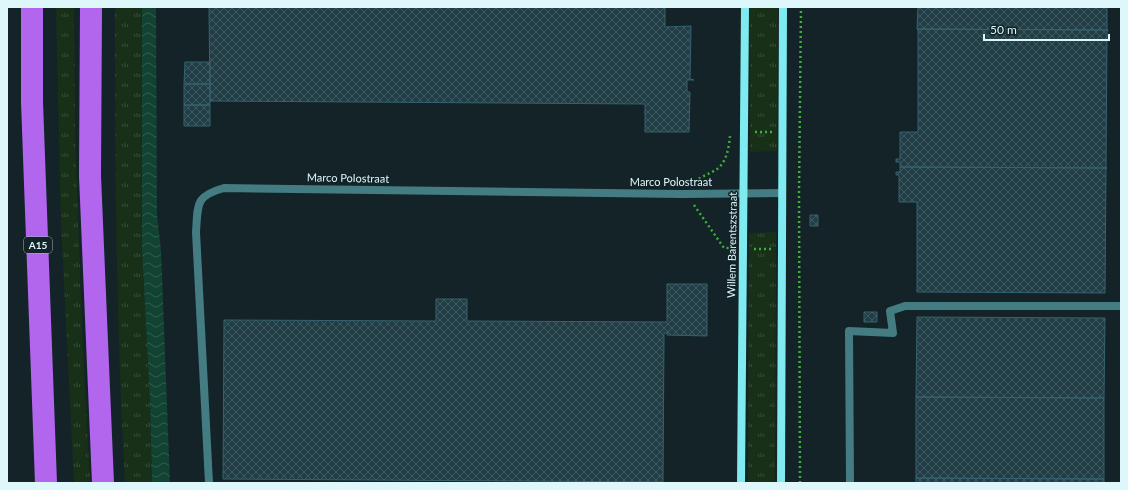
<svg xmlns="http://www.w3.org/2000/svg" width="1128" height="490" font-family="Lato,sans-serif">
<style>
.grass{fill:url(#grass-tufts)}
.water{fill:url(#water-waves)}
.building{fill:url(#building-cross-hatch);stroke:#36626f}
.lines{fill:none;stroke-linecap:round;stroke-linejoin:round}
.path{stroke:#41ae3e;stroke-width:2.5;stroke-dasharray:2 3;stroke-linecap:butt}
.lane{stroke:#437c81;stroke-width:8}
.street{stroke:#437c81;stroke-width:8}
.secondary{stroke:#7feaf0;stroke-width:8}
.highway{stroke:#b166ed;stroke-width:22}
.labels{text-anchor:middle;stroke-width:3;stroke-linejoin:round;paint-order:stroke}
.shield{fill:#132327;stroke:#a0b7bb;stroke-width:1}
.shield-label{font-size:10px;font-weight:bold;fill:#ddf7fb}
.street-label{font-size:11px;fill:#ddf7fb;stroke:#132327}
</style>
<defs>
<pattern id="grass-tufts" width="24" height="20" patternUnits="userSpaceOnUse"><rect width="24" height="20" fill="#173017"/><path d="M3 7l-1-3M5 7V3M7 7l1-3M15 17l-1-3M17 17v-4M19 17l1-3" fill="none" stroke="#384f3a"/></pattern>
<pattern id="water-waves" width="16" height="10" patternUnits="userSpaceOnUse"><rect width="16" height="10" fill="#114232"/><path d="M0 5q4-4 8 0t8 0" fill="none" stroke="#335e51"/></pattern>
<pattern id="building-cross-hatch" width="8" height="8" patternUnits="userSpaceOnUse"><rect width="8" height="8" fill="#213d46"/><path d="M0 0l8 8M0 8l8-8" fill="none" stroke="#415a62"/></pattern>
</defs>
<rect width="100%" height="100%" fill="#132327"/>
<path class="grass" d="M56 7H74L75 135 83 350 90 483H74L61 224Z
M115 7H142V250L150 400 152 483H125C116 325 115 166 115 7Z
M750 7H778L777 151 750 152Z
M776 232 775 483H748L749 233Z"/>
<path class="water" d="M142 7H156L157 215 161 250 170 483H152L150 400 142 250Z"/>
<path class="building" d="M209 7H665V27L691 26 690 79 694 80H687V92H690L689 132H645V112H644H645V104L210 101Z
M918 7H1107V30H1108L917 29Z
M917 29 1108 30 1107 32 1106 168H1107L900 167V162H896V159H900V132H918V30Z
M185 62H210V84H184Z
M184 84H210V105H184Z
M184 105H210V126H184Z
M900 167 1107 168 1106 169 1105 293 917 292V202H899V175H896V172H900Z
M810 215H818V226H810Z
M667 284H707V336L667 335V333H664L663 482 223 479 224 320 436 321V299H467V321L667 322Z
M864 312H877V322H864Z
M917 317 1105 318 1104 398 916 397Z
M916 397 1104 398V479L916 478Z
M916 478 1104 479V483H916Z"/>
<g class="lines">
<path class="path" d="M755 132H772
M695 182C701 176 710 174 717 169 727 162 729 146 730 136
M694 205 724 248H731
M754 249H771
M800 483 799 193 801 7"/>
<path class="lane" d="M850 483 849 331 893 333 890 311 905 306H1121"/>
<path class="street" d="M209 483 196 232C198 204 195 196 224 188L681 194 782 193"/>
<path class="secondary" d="M741 483 745 7
M781 483 783 7"/>
<path class="highway" d="M32 7V102L46 483
M91 7 90 176 103 483"/>
</g>
<g class="labels">
<rect class="shield" x="24" y="237" width="28" height="16" rx="3"/>
<g class="shield-label">
<text x="38" y="249">A15</text>
</g>
<g class="street-label">
<text transform="translate(348 178) rotate(1)" y="4">Marco Polostraat</text>
<text x="671" y="186">Marco Polostraat</text>
<text transform="translate(732 245) rotate(-89)" y="4">Willem Barentszstraat</text>
</g>
</g>
<rect width="1128" height="490" fill="none" stroke="#ddf7fb" stroke-width="16"/>
<path d="M984 34v6h125v-6" fill="none" stroke="#ddf7fb" stroke-width="2"/>
<text x="990" y="34" font-size="12" fill="#ddf7fb" stroke="#132327" stroke-width="3" paint-order="stroke">50 m</text>
</svg>
